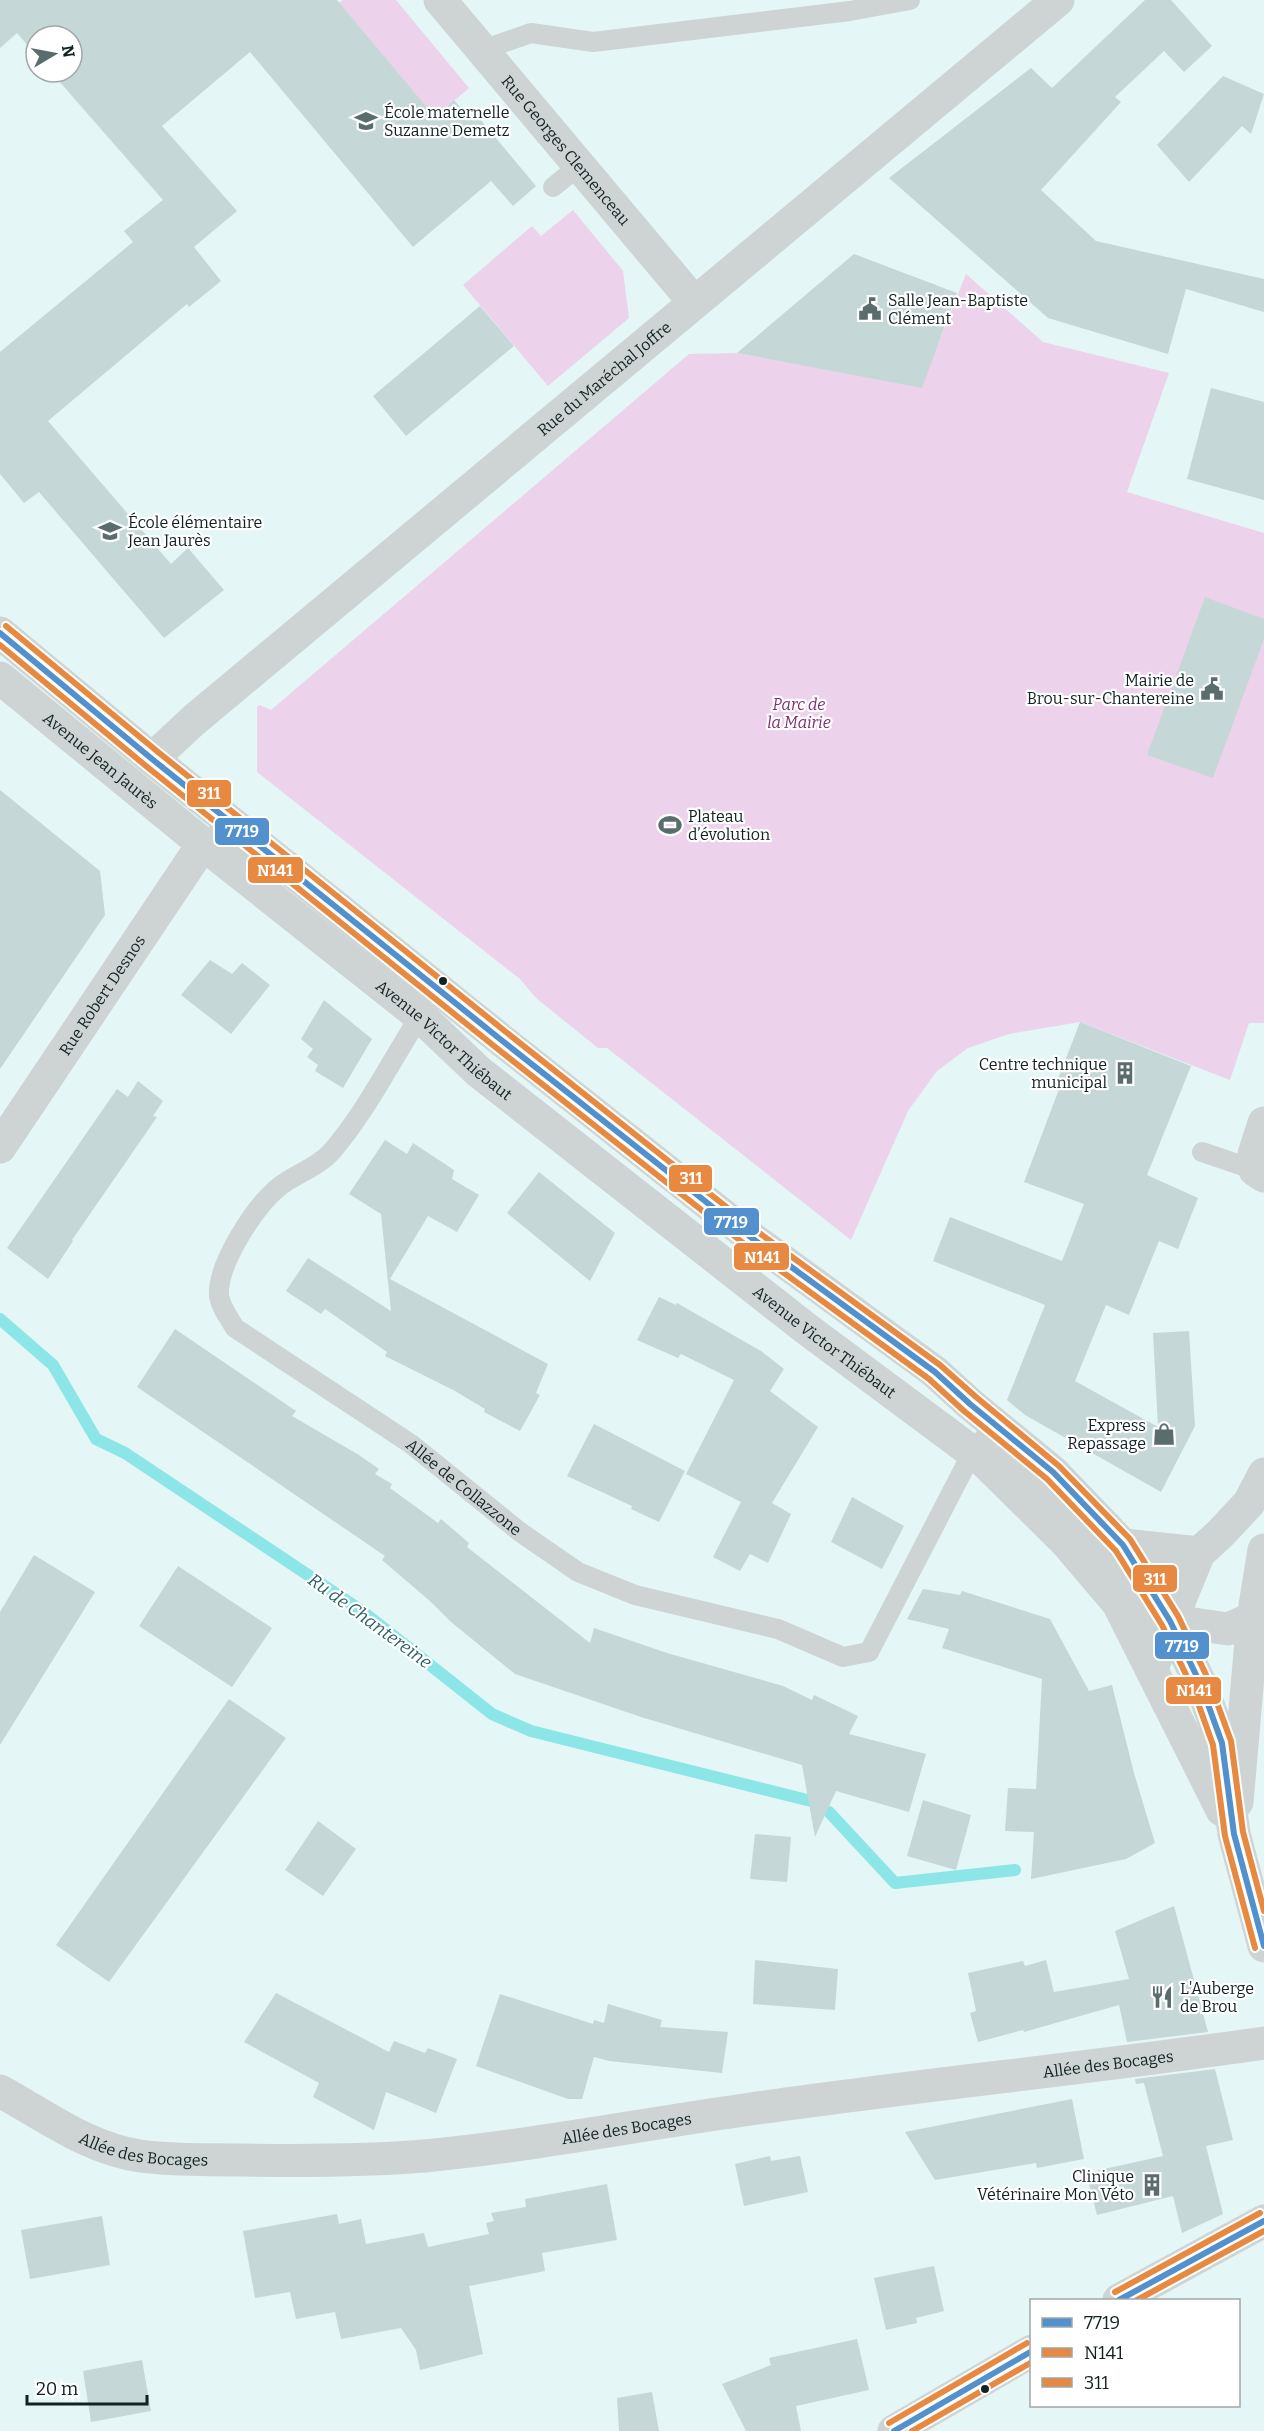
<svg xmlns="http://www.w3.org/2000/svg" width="1264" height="2431" font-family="Bitter,serif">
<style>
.green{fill:#edd2ec}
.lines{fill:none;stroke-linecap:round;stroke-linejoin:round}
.stream{stroke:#8ce6e7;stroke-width:12}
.building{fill:#c6d7d7}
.lane{stroke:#ced4d4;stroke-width:20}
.street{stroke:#ced4d4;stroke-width:33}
.secondary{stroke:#ced4d4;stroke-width:33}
.primary{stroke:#ced4d4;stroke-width:33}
.bus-1-casing{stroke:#fff;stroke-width:10}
.bus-2-casing{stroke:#fff;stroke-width:10}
.bus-3-casing{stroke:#fff;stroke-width:10}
.bus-1{stroke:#5291ce;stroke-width:6}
.bus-2{stroke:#e78940;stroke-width:6}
.bus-3{stroke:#e78940;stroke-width:6}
.bus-dot{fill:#122;stroke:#fff;stroke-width:2}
.labels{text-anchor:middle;stroke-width:4.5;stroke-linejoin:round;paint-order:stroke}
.poi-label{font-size:16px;fill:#122;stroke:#fff;text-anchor:start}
.street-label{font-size:16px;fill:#122;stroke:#fff}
.park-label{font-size:16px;font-style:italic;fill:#802f70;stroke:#fff}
.water-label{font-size:18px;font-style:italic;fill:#2c6061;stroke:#fff}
.line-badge{stroke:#fff;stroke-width:2}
.badge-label{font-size:16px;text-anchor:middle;font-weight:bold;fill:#fff}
</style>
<rect width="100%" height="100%" fill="#e4f6f6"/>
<path class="green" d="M343 0H396L469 88 435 117 339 3Z
M573 210 623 271 629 318 548 386 463 285 532 226 541 236Z
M966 274 1043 342 1169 373 1127 492 1264 533V1023H1249L1230 1080 1080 1022 1009 1034 968 1048 937 1071 908 1111 851 1240 607 1048H598L536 998 520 979 257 772V707L260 705 271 710 689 354 737 353 921 387Z"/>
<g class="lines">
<path class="stream" d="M0 1319 53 1365 96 1439 125 1453 362 1611 492 1714 531 1731 811 1801
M829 1812 895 1883 1015 1870"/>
</g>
<path class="building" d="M0 0H337L436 118 454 100 469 117 475 113 536 186 513 206 491 181 413 247 250 52 162 126 237 211 194 247 221 281 189 307 187 304 48 421 171 564 188 548 224 590 164 638 39 492 24 503 0 474V352L133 242 124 231 163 200 51 72H72V36H36V55L17 33 0 48Z
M1145 0H1171L1212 46 1184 72 1164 51 1115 97 1121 102 1041 190 1096 241 1264 279V312L1186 289 1168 354 1048 318 889 178 1031 68 1052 88Z
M1223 76 1264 94 1251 134 1242 126 1189 182 1157 145Z
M854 254 957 293 922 388 737 353Z
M480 306 514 346 406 436 373 396Z
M1211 388 1264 402V500L1187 479Z
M1205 597 1264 619V639L1213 778 1147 755Z
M0 790 100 871 105 915 0 1069Z
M210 960 232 974 242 963 270 985 231 1034 181 995Z
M324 1000 372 1039 343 1088 315 1071 318 1065 307 1057 313 1049 301 1039Z
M1080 1022 1191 1066 1147 1175 1198 1198 1178 1249 1159 1241 1129 1315 1106 1305 1075 1381 1158 1427 1153 1333 1189 1331 1195 1426 1161 1492 1025 1415 1007 1400 1045 1305 933 1261 950 1217 1062 1261 1084 1204 1024 1182 1062 1081 1058 1079Z
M138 1081 163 1101 153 1116 157 1117 72 1240 73 1241 48 1279 7 1248 117 1089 128 1097Z
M385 1140 407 1154 413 1143 454 1170 452 1179 479 1195 457 1232 428 1216 390 1279 548 1364 536 1393 540 1395 520 1431 484 1412 485 1409 455 1391 385 1356 387 1352 325 1309 321 1314 286 1291 308 1258 391 1311 381 1214 349 1194Z
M539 1172 615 1233 590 1281 507 1213Z
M659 1297 676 1305 677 1303 761 1351 784 1369 770 1391 818 1427 772 1503 791 1514 768 1563 750 1554 740 1571 713 1557 741 1502 686 1474 734 1380 681 1354 678 1358 637 1340Z
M175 1329 296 1411 292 1416 359 1455 379 1469 375 1474 392 1484 390 1488 438 1523 441 1519 469 1543 467 1547 590 1643 594 1628 667 1653 783 1686 812 1700 814 1695 858 1716 849 1734 926 1754 909 1812 836 1791 815 1837 802 1765 641 1717 515 1674 451 1622 431 1602 382 1560 385 1556 137 1387Z
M594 1424 685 1471 659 1522 631 1509 632 1506 567 1476Z
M852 1497 904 1526 882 1569 831 1542Z
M34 1555 95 1592 0 1745V1612Z
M178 1566 272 1628 232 1687 139 1626Z
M923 1589 960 1595 962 1591 1050 1619 1089 1691 1112 1685 1134 1773 1155 1843 1126 1859 1031 1879 1034 1832 1005 1831 1008 1788 1036 1789 1042 1679 942 1648 949 1629 907 1619Z
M229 1699 286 1738 109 1982 56 1945Z
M923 1800 971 1815 956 1870 907 1856Z
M318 1821 356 1849 323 1896 285 1870Z
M755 1834 791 1837 787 1882 750 1879Z
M1174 1906 1208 2032 1127 2042 1119 2005 1024 2032 1023 2030 978 2042 970 2013 976 2011 968 1973 1023 1961 1025 1966 1046 1960 1054 1992 1129 1979 1115 1931Z
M755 1960 838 1969 835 2010 753 2004Z
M276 1993 389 2052 394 2041 425 2053 428 2048 457 2059 436 2113 386 2092 374 2130 313 2097 319 2083 244 2042Z
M500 1994 593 2024 594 2020 604 2023 608 2004 662 2020 660 2027 728 2032 722 2073 609 2061 594 2057 582 2099H568L476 2066Z
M1215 2069 1233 2140 1206 2146 1223 2214 1182 2233 1173 2196 1097 2215 1086 2173 1163 2156 1144 2083 1136 2084 1135 2079Z
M1072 2099 1084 2159 1037 2168 1036 2163 935 2180 905 2132Z
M770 2156 771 2161 800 2156 808 2192 744 2206 735 2164Z
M607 2184 617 2240 542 2253 545 2271 469 2286 483 2354 420 2370 416 2350 401 2328 341 2339 335 2312 296 2319 290 2292 255 2298 243 2231 337 2214 339 2224 361 2219 366 2244 424 2233 428 2247 489 2234 486 2223 494 2221 491 2213 526 2207 525 2199Z
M102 2216 110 2265 30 2279 21 2230Z
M934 2266 944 2311 916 2318 917 2323 886 2330 874 2278Z
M857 2339 869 2390 796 2406 801 2431H746L722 2384 771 2365 769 2358Z
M142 2360 151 2411 91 2422 83 2371Z
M652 2392 659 2431H619L617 2398Z"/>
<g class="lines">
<g class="lane">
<path d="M482 50 531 33 593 42 850 11 910 0"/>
<path d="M553 187 579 166"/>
<path id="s1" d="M420 1016C391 1061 367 1110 333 1150 320 1166 296 1174 280 1186 255 1206 217 1264 219 1296 221 1308 229 1318 235 1328L411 1444 520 1532 578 1572 635 1595 778 1629 843 1657 869 1652 973 1451 996 1424"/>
<path d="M1202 1152 1255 1170"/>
</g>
<g class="street">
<path id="s2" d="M440 0 694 302"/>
<path id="s3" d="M152 759 194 720 1058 0"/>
<path d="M1264 1123 1254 1154 1255 1170 1264 1176"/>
<path id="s4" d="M0 1147 203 844 232 842 258 864H266"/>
<path id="s5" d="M0 2091C44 2115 89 2149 140 2156 174 2161 209 2159 243 2160 304 2161 364 2161 424 2156 531 2146 638 2125 744 2110 917 2085 1091 2068 1264 2043"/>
</g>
<path class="secondary" d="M983 1460 1009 1457 1066 1510 1115 1566 1146 1617 1228 1629 1253 1618
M1123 1545 1199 1553
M1152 1668 1199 1553 1220 1534 1249 1503 1264 1474
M1237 1802 1253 1618 1264 1550
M1119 2300 1264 2221
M894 2431 1032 2351"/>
<g class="primary">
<path d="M0 633 152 759 500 1039 753 1239 935 1372 970 1404 1053 1472 1123 1545 1170 1621 1201 1685 1222 1743 1234 1834 1264 1946"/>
<path id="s6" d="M0 678 203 844 420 1016 479 1072 808 1330 983 1460 1066 1542 1118 1603 1222 1810"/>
</g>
<g class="bus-1-casing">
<path id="bus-1" d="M0 633 152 759 500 1039 753 1239 935 1372 970 1404 1053 1472 1123 1545 1170 1621 1201 1685 1222 1743 1234 1834 1264 1946
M1119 2300 1264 2221
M894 2431 1032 2351"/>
</g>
<g class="bus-2-casing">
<path id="bus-2" d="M0 645 146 766 494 1046 747 1246 929 1379 964 1411 1047 1479 1116 1551 1162 1625 1193 1689 1213 1745 1225 1836 1255 1948
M1137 2300 1264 2231
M912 2431 1032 2362"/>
</g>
<g class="bus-3-casing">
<path id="bus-3" d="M6 626 158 752 506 1032 758 1232 940 1365 976 1397 1059 1466 1130 1539 1178 1616 1209 1681 1231 1741 1243 1832 1264 1911
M1115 2292 1260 2213
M889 2423 1027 2343"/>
</g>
<use href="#bus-1" class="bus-1"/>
<use href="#bus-2" class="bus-2"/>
<use href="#bus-3" class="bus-3"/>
</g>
<defs>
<g id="school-bare" transform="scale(1.8)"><path d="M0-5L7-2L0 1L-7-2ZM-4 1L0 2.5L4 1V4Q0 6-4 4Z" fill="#5b6c6c" stroke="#fff" stroke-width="2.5" paint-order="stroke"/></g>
<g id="civic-bare" transform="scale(1.8)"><path d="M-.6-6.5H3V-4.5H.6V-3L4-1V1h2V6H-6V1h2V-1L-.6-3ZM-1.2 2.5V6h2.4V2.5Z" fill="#5b6c6c" stroke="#fff" stroke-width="2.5" paint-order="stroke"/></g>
<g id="stadium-bare" transform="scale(1.8)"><path d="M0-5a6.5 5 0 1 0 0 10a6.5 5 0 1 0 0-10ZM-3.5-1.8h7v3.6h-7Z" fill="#5b6c6c" stroke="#fff" stroke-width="2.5" paint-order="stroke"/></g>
<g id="building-bare" transform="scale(1.8)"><path d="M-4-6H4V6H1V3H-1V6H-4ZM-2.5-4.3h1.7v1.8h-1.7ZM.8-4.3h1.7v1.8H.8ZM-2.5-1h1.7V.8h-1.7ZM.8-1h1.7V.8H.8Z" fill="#5b6c6c" stroke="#fff" stroke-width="2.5" paint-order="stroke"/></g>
<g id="shop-bare" transform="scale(1.8)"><path d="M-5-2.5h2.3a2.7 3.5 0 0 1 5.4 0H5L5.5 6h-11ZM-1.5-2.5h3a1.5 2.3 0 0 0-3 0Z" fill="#5b6c6c" stroke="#fff" stroke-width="2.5" paint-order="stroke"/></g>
<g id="restaurant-bare" transform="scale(1.8)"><path d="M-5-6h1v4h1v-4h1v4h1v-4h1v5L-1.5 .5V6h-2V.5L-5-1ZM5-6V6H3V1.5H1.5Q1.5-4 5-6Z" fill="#5b6c6c" stroke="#fff" stroke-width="2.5" paint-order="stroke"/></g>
</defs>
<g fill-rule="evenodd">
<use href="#school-bare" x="366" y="121"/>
<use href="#civic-bare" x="870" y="309"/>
<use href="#school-bare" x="110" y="531"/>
<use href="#civic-bare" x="1212" y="689"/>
<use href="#stadium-bare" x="670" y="825"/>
<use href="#building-bare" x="1125" y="1073"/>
<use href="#shop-bare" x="1164" y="1434"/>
<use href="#restaurant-bare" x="1162" y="1997"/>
<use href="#building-bare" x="1152" y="2185"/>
</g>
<g class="bus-dot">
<circle cx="443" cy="981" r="5"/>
<circle cx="985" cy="2389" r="5"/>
</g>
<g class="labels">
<g class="poi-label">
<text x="384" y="118">École maternelle<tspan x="384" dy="18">Suzanne Demetz</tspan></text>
<text x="888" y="306">Salle Jean-Baptiste<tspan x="888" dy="18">Clément</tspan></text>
<text x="128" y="528">École élémentaire<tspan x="128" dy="18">Jean Jaurès</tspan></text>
<text x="1194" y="686" text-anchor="end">Mairie de<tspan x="1194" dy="18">Brou-sur-Chantereine</tspan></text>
<text x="688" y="822">Plateau<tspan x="688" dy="18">d’évolution</tspan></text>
<text x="1107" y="1070" text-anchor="end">Centre technique<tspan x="1107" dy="18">municipal</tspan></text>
<text x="1146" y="1431" text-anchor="end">Express<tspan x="1146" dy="18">Repassage</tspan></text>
<text x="1180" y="1994">L'Auberge<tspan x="1180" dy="18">de Brou</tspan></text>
<text x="1134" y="2182" text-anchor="end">Clinique<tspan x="1134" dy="18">Vétérinaire Mon Véto</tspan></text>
</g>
<g class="street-label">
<text dy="6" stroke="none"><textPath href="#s2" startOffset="196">Rue Georges Clemenceau</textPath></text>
<text dy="6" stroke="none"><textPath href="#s3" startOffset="591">Rue du Maréchal Joffre</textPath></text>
<text dy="6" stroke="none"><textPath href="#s6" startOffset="130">Avenue Jean Jaurès</textPath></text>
<text dy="6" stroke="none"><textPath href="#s4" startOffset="183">Rue Robert Desnos</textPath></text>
<text dy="6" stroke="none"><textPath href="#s6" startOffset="573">Avenue Victor Thiébaut</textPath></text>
<text dy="6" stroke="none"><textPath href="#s6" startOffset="1059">Avenue Victor Thiébaut</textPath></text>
<text dy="6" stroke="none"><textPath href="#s1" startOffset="668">Allée de Collazzone</textPath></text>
<text dy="6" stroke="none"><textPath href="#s5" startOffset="1130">Allée des Bocages</textPath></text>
<text dy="6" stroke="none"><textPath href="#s5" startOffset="644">Allée des Bocages</textPath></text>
<text dy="6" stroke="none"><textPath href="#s5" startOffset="158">Allée des Bocages</textPath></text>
</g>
<g class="park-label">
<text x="799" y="710">Parc de<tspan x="799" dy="18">la Mairie</tspan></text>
</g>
<g class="water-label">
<text transform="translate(370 1621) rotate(36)" y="6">Ru de Chantereine</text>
</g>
</g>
<g class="line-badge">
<rect x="186" y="779" width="46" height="29" rx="6" fill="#e78940"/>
<rect x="214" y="817" width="56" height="29" rx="6" fill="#5291ce"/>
<rect x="247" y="856" width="57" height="28" rx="6" fill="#e78940"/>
<rect x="668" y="1164" width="45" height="29" rx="6" fill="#e78940"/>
<rect x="703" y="1207" width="57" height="29" rx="6" fill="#5291ce"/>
<rect x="733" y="1242" width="57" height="29" rx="6" fill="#e78940"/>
<rect x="1132" y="1564" width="46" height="29" rx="6" fill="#e78940"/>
<rect x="1154" y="1631" width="56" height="29" rx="6" fill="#5291ce"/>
<rect x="1165" y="1676" width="57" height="29" rx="6" fill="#e78940"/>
</g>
<g class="badge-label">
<text x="209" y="799">311</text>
<text x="242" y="837">7719</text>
<text x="275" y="876">N141</text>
<text x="691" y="1184">311</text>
<text x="731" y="1228">7719</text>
<text x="762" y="1263">N141</text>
<text x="1155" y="1585">311</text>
<text x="1182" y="1652">7719</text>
<text x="1194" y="1696">N141</text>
</g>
<rect x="1030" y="2299" width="210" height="108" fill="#ffffff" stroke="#a0a7a7" stroke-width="1.5"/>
<rect x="1042" y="2318" width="30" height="9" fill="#5291ce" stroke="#a0a7a7" stroke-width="1.5"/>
<text x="1084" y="2329" font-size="18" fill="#112222">7719</text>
<rect x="1042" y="2348" width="30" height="9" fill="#e78940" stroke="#a0a7a7" stroke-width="1.5"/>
<text x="1084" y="2359" font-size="18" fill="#112222">N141</text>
<rect x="1042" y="2378" width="30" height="9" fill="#e78940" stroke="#a0a7a7" stroke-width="1.5"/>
<text x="1084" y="2389" font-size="18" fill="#112222">311</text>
<g transform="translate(54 54) rotate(80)"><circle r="28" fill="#ffffff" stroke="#a0a7a7" stroke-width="1.5"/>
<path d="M0-4.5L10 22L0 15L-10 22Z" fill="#5b6c6c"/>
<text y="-9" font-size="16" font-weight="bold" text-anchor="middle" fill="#112222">N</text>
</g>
<path d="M27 2395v9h120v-9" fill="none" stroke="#112222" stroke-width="3"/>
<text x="36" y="2395" font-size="18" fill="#112222" stroke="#ffffff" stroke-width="4.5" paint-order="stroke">20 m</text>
</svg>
